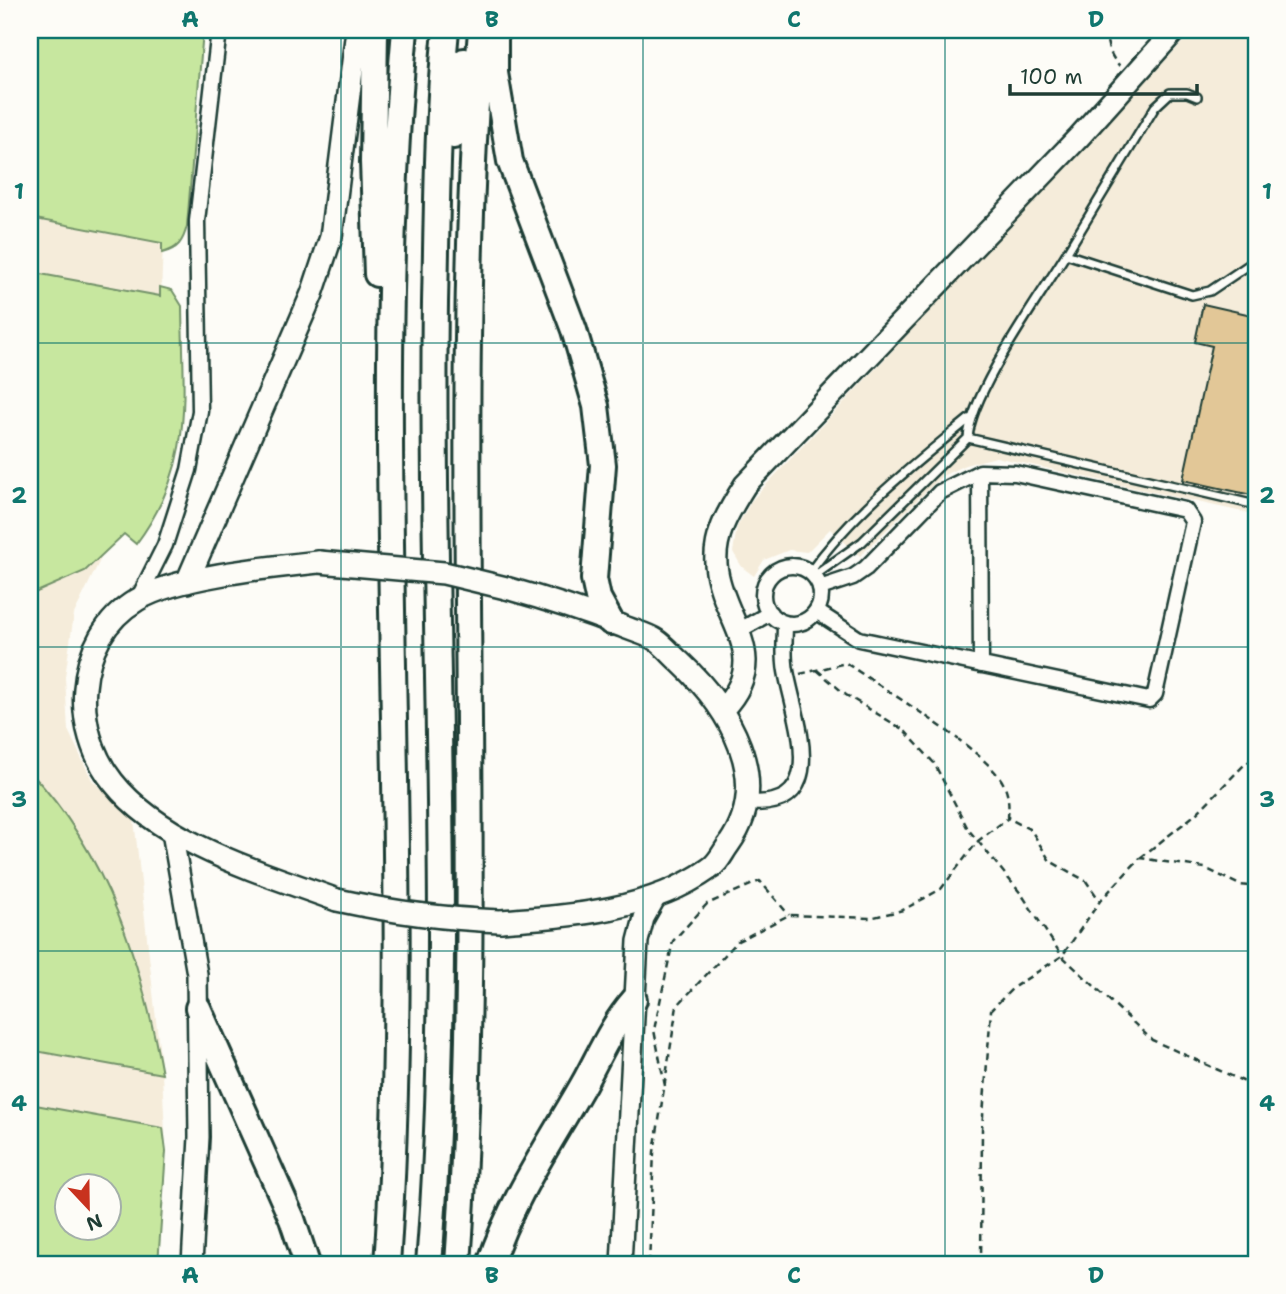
<svg xmlns="http://www.w3.org/2000/svg" width="1286" height="1294" font-family="'Shantell Sans',sans-serif">
<style>
.built{fill:#f5ecda;fill-rule:evenodd}
.green{fill:#c7e79f;stroke:#73926a;stroke-width:2;fill-rule:evenodd}
.building{fill:#e2c797;stroke:#1f3d34;stroke-width:2}
.lines{fill:none;stroke-linecap:round;stroke-linejoin:round}
.lane-casing{stroke:#1f3d34;stroke-width:12}
.street-casing{stroke:#1f3d34;stroke-width:19}
.secondary-casing{stroke:#1f3d34;stroke-width:24}
.primary-casing{stroke:#1f3d34;stroke-width:26}
.highway-casing{stroke:#1f3d34;stroke-width:30}
.path{stroke:#1f3d34;stroke-width:2.5;stroke-dasharray:7 5;stroke-linecap:butt}
.lane{stroke:#fdfcf7;stroke-width:7}
.street{stroke:#fdfcf7;stroke-width:14}
.secondary{stroke:#fdfcf7;stroke-width:19}
.primary{stroke:#fdfcf7;stroke-width:21}
.highway{stroke:#fdfcf7;stroke-width:24}
.primary-bridge-casing{stroke:#1f3d34;stroke-width:26;stroke-linecap:butt}
.primary-bridge{stroke:#fdfcf7;stroke-width:21}
.grid{fill:none;stroke:#0f766e;stroke-width:2;stroke-opacity:0.55}
.neatline{fill:none;stroke:#0f766e;stroke-width:2.5}
.grid-label{font-size:23px;text-anchor:middle;font-weight:bold;fill:#0f766e}
</style>
<rect width="100%" height="100%" fill="#fdfcf7"/>
<filter id="ink" filterUnits="userSpaceOnUse"><feTurbulence type="fractalNoise" baseFrequency=".0143" numOctaves="2"/><feDisplacementMap in="SourceGraphic" scale="14" xChannelSelector="R" yChannelSelector="G"/><feConvolveMatrix kernelMatrix="1 2 1 2 8 2 1 2 1" color-interpolation-filters="sRGB"/></filter>
<g filter="url(#ink)">
<path class="built" d="M30 30 163 243 161 296 124 534 102 556 74 614 65 677 68 730 92 780 134 819 162 1074 166 1151 158 1264H30ZM66 1186H108V1228H66Z
M1194 30H1256V515L996 457 965 465 942 476 860 556 830 529 807 552 789 550 764 560 754 576 742 567 733 552 737 527 752 500Z"/>
<path class="green" d="M30 30H203L187 226C183 242 178 249 162 253V243L30 218Z
M30 272 160 296V287L172 290 182 306C183 399 195 465 136 544L124 534 85 571 30 595Z
M30 772C108 854 142 965 162 1074L30 1050Z
M30 1104 163 1128 166 1151 158 1264H30ZM66 1186H108V1228H66Z"/>
<path class="building" d="M1203 304 1256 316V496L1183 480 1212 346 1195 342Z"/>
<g class="lines">
<g class="lane-casing">
<path id="lane" d="M1066 254 1155 107 1170 93H1187L1197 97
M968 438 1256 505
M810 572C853 512 913 465 969 419
M814 576 862 542 968 438C971 392 1040 297 1066 254L1192 295 1210 291 1256 260"/>
</g>
<g class="street-casing">
<path id="street" d="M980 472 981 665
M763 595a29 29 0 1 1 58 0a29 29 0 1 1-58 0Z
M138 599 165 545 189 470 200 411 197 221 219 30
M816 611 859 639 1149 700 1155 694 1193 522 1185 510 1015 473 980 472 940 492 866 568 853 577 820 588
M740 630 770 613
M746 802C834 812 794 717 786 671 783 655 785 639 785 623"/>
</g>
<g class="secondary-casing">
<path id="secondary" d="M172 832 197 974 199 1137 192 1264
M621 1264 638 941 644 918 657 895"/>
</g>
<g class="primary-casing">
<path id="primary" d="M319 562C272 567 176 576 137 600 105 619 88 651 85 688 82 720 92 756 113 782 163 845 264 873 337 900
M187 582 312 294 331 237 357 30
M723 709C772 657 725 623 717 572 711 539 728 512 745 485L1079 137 1175 30
M500 921C570 916 650 911 709 869 718 864 723 852 729 844 774 780 729 708 680 662 672 655 665 646 656 640 647 634 633 631 622 626 583 611 546 599 506 588"/>
</g>
<g class="highway-casing">
<path id="highway" d="M375 30 373 162 377 274
M495 38V73L510 161 574 330 596 406 603 465 594 579 598 598 611 622
M454 136 464 61
M198 1008 292 1219 307 1264
M387 1264C416 853 367 440 405 30
M429 1264C455 945 430 623 435 303 437 212 437 120 446 30
M458 1264C487 853 449 441 481 30
M490 1264C512 1198 550 1143 584 1083 600 1054 612 1025 634 1000"/>
</g>
<path class="path" d="M1106 30C1106 43 1110 57 1120 66
M817 670 846 695 904 730 934 763 968 829 1022 895 1062 956 1152 1040 1256 1087
M800 674 846 663C884 690 979 745 1002 781 1009 794 1009 804 1008 818L1031 830 1050 861 1086 881 1100 901
M1140 858 1196 814 1245 764 1256 757
M665 1086 654 1030 673 941 707 904 760 881 789 915
M649 1264 654 1152 677 1006 738 941 789 915 870 918 903 910 941 889 978 841 1008 818
M981 1264 982 1129 991 1010 1014 987 1062 956 1100 901 1140 858 1205 868 1240 885 1256 887"/>
<use href="#lane" class="lane"/>
<use href="#street" class="street"/>
<use href="#secondary" class="secondary"/>
<use href="#primary" class="primary"/>
<use href="#highway" class="highway"/>
<g class="primary-bridge-casing">
<path id="primary-bridge" d="M319 562 444 573 506 588
M337 900C392 912 444 919 500 921"/>
</g>
<use href="#primary-bridge" class="primary-bridge"/>
</g>
</g>
<path class="grid" d="M341 30V1264M643 30V1264M945 30V1264M30 343H1256M30 647H1256M30 951H1256"/>
<rect width="1286" height="1294" fill="none" stroke="#fdfcf7" stroke-width="77"/>
<g transform="translate(88 1207) rotate(158)"><circle r="33" fill="#fdfcf7" stroke="#a4b0a9" stroke-width="2"/>
<path d="M0-5L12 26L0 18L-12 26Z" fill="#c8321e"/>
<text y="-10" font-size="19" font-weight="bold" text-anchor="middle" fill="#1f3d34">N</text>
</g>
<path d="M1010 84v10h187v-10" fill="none" stroke="#1f3d34" stroke-width="3.5"/>
<text x="1020" y="84" font-size="21" fill="#1f3d34" stroke="#fdfcf7" stroke-width="5" paint-order="stroke">100 m</text>
<rect x="38" y="38" width="1210" height="1218" class="neatline"/>
<g class="grid-label">
<text x="190" y="27">A</text>
<text x="492" y="27">B</text>
<text x="794" y="27">C</text>
<text x="1096" y="27">D</text>
<text x="19" y="199">1</text>
<text x="1267" y="199">1</text>
<text x="19" y="503">2</text>
<text x="1267" y="503">2</text>
<text x="19" y="807">3</text>
<text x="1267" y="807">3</text>
<text x="19" y="1111">4</text>
<text x="1267" y="1111">4</text>
<text x="190" y="1283">A</text>
<text x="492" y="1283">B</text>
<text x="794" y="1283">C</text>
<text x="1096" y="1283">D</text>
</g>
</svg>
